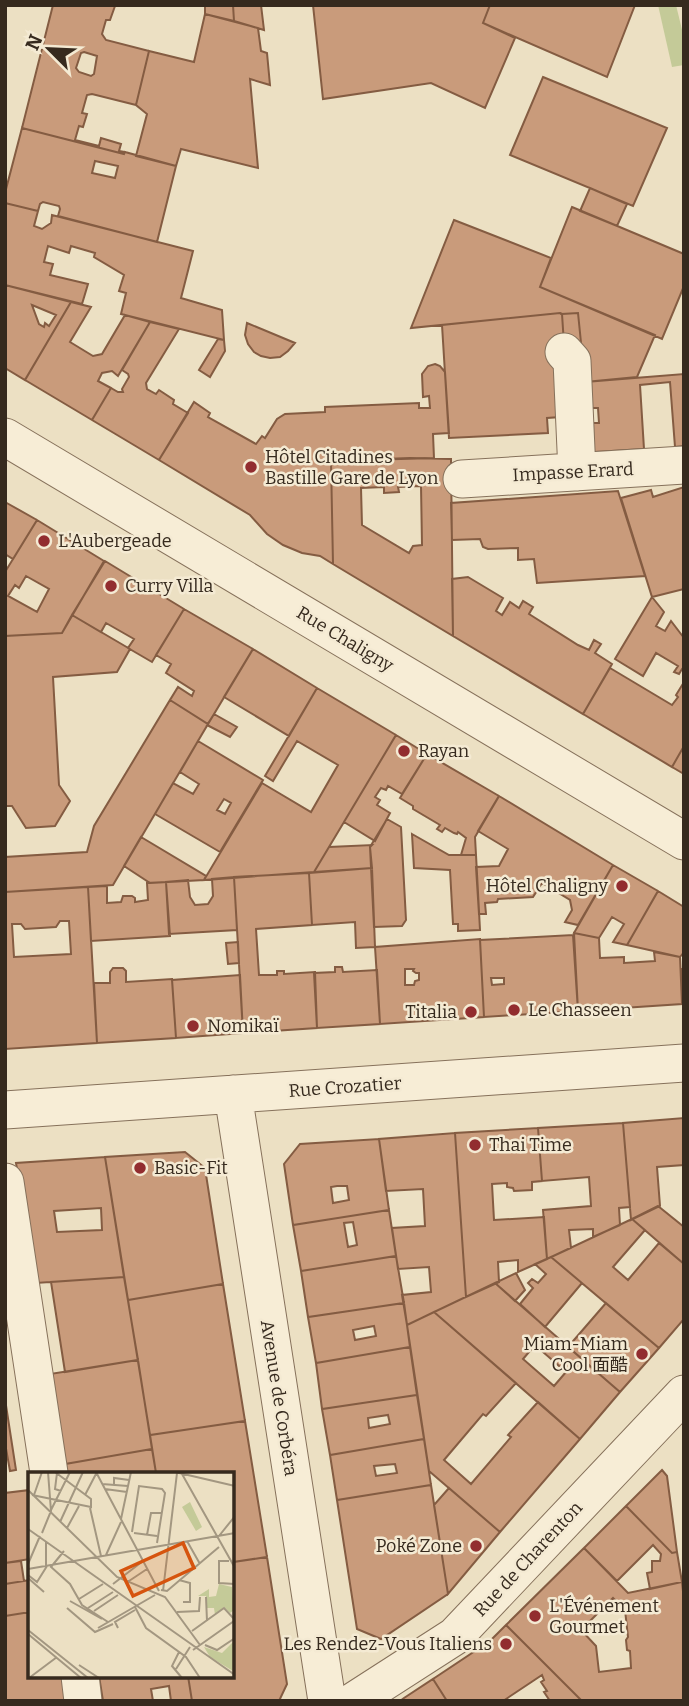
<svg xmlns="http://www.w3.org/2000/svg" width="689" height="1706" font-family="Bitter,'Noto Sans SC',serif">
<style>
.green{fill:#c4ca98}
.building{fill:#c99b7b;stroke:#845c42;stroke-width:2;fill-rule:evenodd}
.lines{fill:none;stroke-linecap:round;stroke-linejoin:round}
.minor-casing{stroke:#86715b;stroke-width:39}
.minor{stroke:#f7edd6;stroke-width:37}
.poi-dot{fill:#922d2f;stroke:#f4ead3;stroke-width:2.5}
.labels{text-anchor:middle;stroke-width:5;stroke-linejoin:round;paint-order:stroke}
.poi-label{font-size:18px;fill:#362a1e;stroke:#f4ead3;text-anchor:start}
.street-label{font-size:18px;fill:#362a1e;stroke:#f4ead3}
.inset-road{fill:none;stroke:#a39781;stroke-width:2}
.view{fill:#d6540e;fill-opacity:0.15;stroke:#d6540e;stroke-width:3.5}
.inset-edge{fill:none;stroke:#362a1e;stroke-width:3.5}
</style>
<rect width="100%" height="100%" fill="#ece0c3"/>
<path class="green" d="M658 5H676L684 38V65L672 67Z"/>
<path class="building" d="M53 5 115 6 110 20H106L102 34 106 40 149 51 136 105 92 94 87 95 82 113 87 114 83 127 79 126 75 140 99 146 101 138 121 144 119 151 125 152 124 154 22 128ZM84 52 97 56 94 74 91 76 79 72 76 68 81 53Z
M205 5H233L234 21 205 14Z
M233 5H261L264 30 234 21Z
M313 5H490L483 23 515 38 485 108 431 83 323 99Z
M490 5H635L607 77 483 23Z
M205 14 258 28 261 51 267 53 270 85 250 79 258 168 181 149 176 166 136 156 147 114 136 105 149 51 194 62Z
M543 77 667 128 633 206 510 155Z
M22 128 124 154 125 152 176 166 157 242 58 216 60 209 59 206 43 202 40 204 38 211 5 203V193ZM95 161 118 166 115 178 92 173Z
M590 188 627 204 617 226 580 211Z
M5 203 38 211 34 226 42 229 51 223 52 215 193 251 181 298 222 310 224 340 121 314 126 293 119 291 124 275 94 257 95 253 71 246 69 253 48 246 44 262 53 264 50 275 88 284 82 304 5 285Z
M572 207 684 254V286L662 339 540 287Z
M454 220 551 258 540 287 655 335 637 377 585 382 578 313 561 314 560 313 411 328Z
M5 285 71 302 25 380 5 368ZM32 305 56 315 49 326 45 323 44 327 39 324Z
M71 302 91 307 70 342 93 356 102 354 125 315 150 322 118 376 112 371 102 373 98 381 111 388 92 420 25 380Z
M560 313 562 314 568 405 561 417 547 418 548 433 449 438 442 325Z
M578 313 585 382 568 405 562 314Z
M150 322 179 329 146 383 147 389 156 394 159 390 174 400 173 404 188 413 159 460 92 420 111 388 118 392H123L122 389 129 377 128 374 122 370Z
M247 323 295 343 288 351 280 357 270 358 261 356 254 352 248 344 245 335Z
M218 339 224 340 225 351 210 377 199 370Z
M435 364 440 366 445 372 449 433 433 434 434 458 331 461 333 564 320 556 302 553 283 545 267 534 250 515 159 460 194 402 210 413 208 417 256 444 262 436 265 438 277 419 285 414 325 412V407L419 403V408H430L429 396 423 397 422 374 428 366Z
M684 374V446L675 447 670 382 640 385 644 449 595 452 586 443V423H599L598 408H585V382Z
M410 458 451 459 453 636 333 564 331 461ZM421 486 422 545 413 546 409 553 362 525 361 488 384 487V493L399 492 398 487Z
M684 487V589L652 597 621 498 651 490 653 497Z
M618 491 645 576 537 583 534 559 518 560V548L488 549 483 547 480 539 452 540 451 503Z
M5 502 37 520 13 559 5 554Z
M37 520 104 561 62 633 5 636V572ZM26 576 49 589 37 612 8 596 15 585 19 588Z
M105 561 184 609 152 662 128 648 134 639 106 623 101 632 72 615Z
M468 577 503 598 496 611 502 615 510 602 519 608 523 601 533 607 529 614 578 645 589 650 594 640 601 644 595 653 612 664 583 714 453 636 452 579Z
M652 597 664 612 656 626 665 631 671 621 684 638V670L682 669 679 674 674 672 678 666 656 653 643 676 615 659Z
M184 609 253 649 208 724 170 700 178 687 192 696 194 691 166 673 171 664 156 655Z
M72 615 130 649 117 672 53 677 59 785 70 801 55 826 26 828 12 806H5V636L62 633Z
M253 649 317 688 289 736 224 697Z
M610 668 672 705 678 697 676 695 684 682V746L672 767 583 714Z
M317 688 396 735 344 822 314 872 204 880 262 783 311 812 338 765 297 741 273 781 265 776Z
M170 700 208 724 113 885 5 892V857L87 852 94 826Z
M214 714 237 727 230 737 207 725Z
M396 735 427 754 402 794 388 786 386 790 381 788 375 797 380 800 377 805 390 813 375 841 344 822Z
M198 741 263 780 220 852 155 814 173 783 193 794 199 784 180 772ZM224 799 231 803 225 814 217 810Z
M684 746V774L672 767Z
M427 754 499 796 475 837 476 855H461L466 838 458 832 457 834 454 833 445 828 442 832 437 829 440 825 413 809V806L400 798Z
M499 796 613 865 578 925 565 922 572 910 570 900 542 883 533 897 498 899 497 902 485 903 486 914H479L476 867 499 866 508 849 478 831Z
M387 819 401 827 406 920 402 926 374 927 370 847Z
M412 834 449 855H476L480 930 458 931V924H453L450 870 414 868Z
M141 837 206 876 204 880 150 883 124 866Z
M372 845 370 847 372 868 314 872 329 847Z
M613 865 658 891 627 945 613 942 624 924 612 917 599 938 574 933Z
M372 868 375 947 356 948 355 922 312 925 309 873Z
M309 873 312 925 256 929 259 975H277V971H284V974L315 972 317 1028 243 1033 234 877Z
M234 877 237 930 169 934 166 882 188 880 190 897 195 905 208 904 213 896 212 879Z
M166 882 170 936 91 941 88 887 107 886V903L121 902 123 896H132L135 898V902L148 900 147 883Z
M88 887 97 1043 5 1049V892ZM60 921H69L71 954 14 957 12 924H21L25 929 56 927Z
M658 891 684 907V952L680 957 627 945Z
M574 933 599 938 600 958 624 957V963L655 961 654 952 680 957 682 1004 578 1011Z
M573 935 578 1011 484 1017 480 940ZM491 978H504V984L492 985Z
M480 939 484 1017 380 1024 375 947ZM405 969H414L413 971 416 973H419V980L415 981 414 985H405Z
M238 942 239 963 228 964 226 943Z
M335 967H342L343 972 377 970 380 1024 317 1028 314 973 335 972Z
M113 968H123L126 971V982L172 979 176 1038 97 1043 94 983H110V972Z
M681 969H684V1004H682Z
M240 975 243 1033 176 1038 172 980Z
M684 1118V1165L657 1167 660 1206 631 1220 623 1123Z
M623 1123 630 1207 619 1208 620 1225 593 1237V1229L569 1230 571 1248 547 1259 543 1210 591 1206 589 1177 542 1181 538 1128Z
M538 1128 542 1181 532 1182V1190L514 1191 513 1188 507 1187V1183L492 1184 494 1220 544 1217 547 1259 518 1272V1260L498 1262 499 1282 466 1297 455 1133Z
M455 1133 466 1297 407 1325 402 1295 431 1292 429 1267 398 1269 392 1228 425 1226 423 1189 386 1191 379 1139Z
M379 1139 389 1210 293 1225 284 1164 300 1144ZM337 1186H347L349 1200 333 1203 331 1187Z
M185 1152 205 1168 223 1284 128 1300 105 1157Z
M105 1157 124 1277 36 1283 16 1163ZM101 1208 102 1230 57 1232 54 1211Z
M658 1206 684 1227V1264L632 1219Z
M389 1210 396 1256 301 1271 293 1225ZM353 1222 357 1245 348 1247 344 1223Z
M632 1219 645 1230 613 1267 628 1280 659 1243 684 1264V1319L659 1348 551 1257Z
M396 1256 404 1303 308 1317 301 1271Z
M551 1257 582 1283 545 1327 520 1304 533 1288 528 1283 532 1279 538 1283 546 1274 535 1264Z
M516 1273 525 1290 515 1301 495 1283Z
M124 1277 138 1360 65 1372 51 1282Z
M495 1283 620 1392 580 1439 434 1312ZM535 1345 566 1372 554 1386 523 1359Z
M223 1284 245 1421 150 1435 128 1300Z
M404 1303 410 1347 316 1363 308 1317ZM374 1326 376 1336 355 1340 353 1330Z
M606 1303 659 1348 620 1392 568 1347Z
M434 1312 516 1383 486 1416 483 1414 444 1460 471 1484 511 1437 508 1435 538 1402 580 1439 500 1532 429 1471 407 1325Z
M410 1347 417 1395 322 1409 316 1363Z
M138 1360 152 1449 65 1464 50 1374Z
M417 1395 424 1439 330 1455 322 1409ZM388 1415 390 1424 369 1428 368 1418Z
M5 1399 16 1470 10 1471 5 1443Z
M245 1421 267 1557 233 1562V1473H156L150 1435Z
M424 1439 431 1485 337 1500 330 1455ZM395 1464 397 1473 376 1476 374 1466Z
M152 1449 156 1473H66L65 1464Z
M662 1470 667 1476 677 1552 672 1553 626 1506Z
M431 1485 448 1594 381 1639 357 1629 337 1500Z
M449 1488 500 1532 448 1594 434 1505Z
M30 1490V1559L5 1563V1493Z
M626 1506 672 1553 677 1552 682 1582 650 1589 647 1573 652 1572V1561H660L661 1554 653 1545 617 1581 584 1548Z
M584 1548 628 1593 682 1582 684 1601V1701H582L506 1625ZM613 1598 625 1610 628 1637 626 1640 627 1650 630 1651 631 1668 599 1672 596 1646 581 1630Z
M267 1557 287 1684 279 1701H192L188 1676H233V1562Z
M21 1561 24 1581 5 1584V1563Z
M30 1580V1612L5 1616V1584Z
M30 1612V1676H62L66 1701H5V1616Z
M506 1625 582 1701H550L544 1692 547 1691 541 1682 544 1680 542 1675 503 1701H447L433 1679 490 1641Z
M99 1676H188L192 1701H171L169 1686 151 1689 153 1701H103Z
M433 1679 447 1701H400L404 1698Z"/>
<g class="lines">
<g class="minor-casing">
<path id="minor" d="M564 352 572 361 577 472
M5 437 684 841
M462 479 684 465
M233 1094 327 1701
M5 1110 684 1063
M5 1182 49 1473
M80 1676 83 1701
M354 1701 455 1636 684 1394"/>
</g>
<use href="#minor" class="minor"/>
</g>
<g class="poi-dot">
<circle cx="251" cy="467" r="7"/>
<circle cx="44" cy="541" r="7"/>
<circle cx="111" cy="586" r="7"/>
<circle cx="404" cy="751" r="7"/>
<circle cx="622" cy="886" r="7"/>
<circle cx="514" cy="1010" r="7"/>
<circle cx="471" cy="1012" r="7"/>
<circle cx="193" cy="1026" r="7"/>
<circle cx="475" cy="1145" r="7"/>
<circle cx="140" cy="1168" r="7"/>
<circle cx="642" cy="1354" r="7"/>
<circle cx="476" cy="1546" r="7"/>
<circle cx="535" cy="1616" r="7"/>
<circle cx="506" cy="1644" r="7"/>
</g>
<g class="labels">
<g class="poi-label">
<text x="265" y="463">Hôtel Citadines<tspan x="265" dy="21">Bastille Gare de Lyon</tspan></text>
<text x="58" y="547">L'Aubergeade</text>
<text x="125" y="592">Curry Villa</text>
<text x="418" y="757">Rayan</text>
<text x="608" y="892" text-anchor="end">Hôtel Chaligny</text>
<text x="528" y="1016">Le Chasseen</text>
<text x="457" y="1018" text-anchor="end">Titalia</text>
<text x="207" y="1032">Nomikaï</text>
<text x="489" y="1151">Thai Time</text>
<text x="154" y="1174">Basic-Fit</text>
<text x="628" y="1350" text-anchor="end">Miam-Miam<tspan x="628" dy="21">Cool 面酷</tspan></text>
<text x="462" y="1552" text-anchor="end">Poké Zone</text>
<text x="549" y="1612">L'Événement<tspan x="549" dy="21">Gourmet</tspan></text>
<text x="492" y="1650" text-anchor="end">Les Rendez-Vous Italiens</text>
</g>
<g class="street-label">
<text transform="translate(573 472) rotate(-3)" y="6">Impasse Erard</text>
<text transform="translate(345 639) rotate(31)" y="6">Rue Chaligny</text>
<text transform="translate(345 1087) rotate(-4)" y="6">Rue Crozatier</text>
<text transform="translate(279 1398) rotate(81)" y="6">Avenue de Corbéra</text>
<text transform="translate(528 1559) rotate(-47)" y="6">Rue de Charenton</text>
</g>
</g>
<g transform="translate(28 1472)">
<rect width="206" height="206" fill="#ece0c3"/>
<path d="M162 30 174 55 168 59 154 35ZM191 112 204 115 206 138 202 141 196 135 187 143 186 136H178V124H170L181 117V125L188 124ZM206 169 205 199 182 185 176 175 194 181Z" fill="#c4ca98"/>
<path class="inset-road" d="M68 0 131 119M147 0 207 14M29 1 27 17 33 19M154 2 207 96M74 12 100 14M86 12V6L101 8M77 17 99 20M0 18 89 105 137 125 172 173M4 23 63 35V27L27 0M6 23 14 0M57 23 69 0M62 36 73 84M23 38 42 0M93 47 103 0M32 50 55 0M39 56 51 34M0 57 207 203M104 60 111 14 134 17 137 21 129 71M14 61 23 39 20 0M106 61 129 64M119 63 123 41H134M191 64 207 44M159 69 172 92M18 70V94M36 79 23 95 42 112 54 133 80 150M78 83 93 50M201 89H191V111L207 112M0 92 12 64M0 97 207 61M0 103 9 110 19 94M0 106 16 120M151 108 162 111V130H155M98 111 119 97M85 112 115 89M133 118 139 119 191 75M135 119 149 1M178 125 179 149M51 127 75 112M42 129 74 147M107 135 118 156 158 185 172 206M39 136 67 160 85 152M60 136 85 120M66 139 90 123M149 140 171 139 172 125M70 156 127 123M90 156 87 150 107 138M0 158 60 206M164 159 196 136 207 148M0 162 53 206M177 173 189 178 207 166M165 178 206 149M151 180 144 194 154 206M51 193 71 206M148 197 162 175M1 206 29 185"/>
<path class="view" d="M155 71 166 96 105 124 93 99Z"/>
<rect width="206" height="206" class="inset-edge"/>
</g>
<rect width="689" height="1706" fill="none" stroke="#362a1e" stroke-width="14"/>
<g transform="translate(49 49) rotate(294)" stroke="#f4ead3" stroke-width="5" paint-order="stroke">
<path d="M0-5L12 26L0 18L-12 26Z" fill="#362a1e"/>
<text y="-10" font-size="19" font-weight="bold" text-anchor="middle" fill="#362a1e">N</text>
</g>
</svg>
